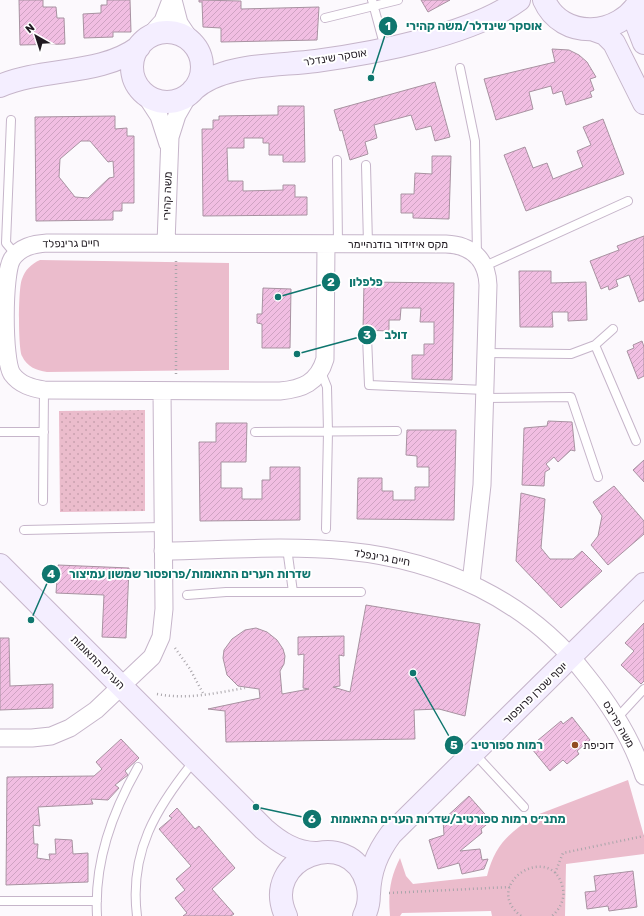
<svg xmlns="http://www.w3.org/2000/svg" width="644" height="916" font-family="Rubik,'Noto Sans Hebrew',sans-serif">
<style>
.grass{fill:url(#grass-dots)}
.park{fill:#ebbccc}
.building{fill:url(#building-hatch);stroke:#a892a1;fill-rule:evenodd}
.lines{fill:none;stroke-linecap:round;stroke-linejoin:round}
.lane-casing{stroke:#c6b5ca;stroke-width:10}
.street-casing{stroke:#c6b5ca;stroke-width:19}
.secondary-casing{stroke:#c6b5ca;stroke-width:24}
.path{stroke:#a9a5aa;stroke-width:2.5;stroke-dasharray:1 3;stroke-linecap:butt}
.lane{stroke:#fff;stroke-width:8}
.street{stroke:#fff;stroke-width:17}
.secondary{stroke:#f4eeff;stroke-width:22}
.poi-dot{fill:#914d20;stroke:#fff;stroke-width:1.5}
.labels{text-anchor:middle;stroke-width:4;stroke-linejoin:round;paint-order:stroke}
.street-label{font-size:11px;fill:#201a21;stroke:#fff}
.poi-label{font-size:11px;fill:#201a21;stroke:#fff;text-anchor:start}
.leader{fill:none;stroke:#0f766e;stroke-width:1.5}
.callout-dot{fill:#0f766e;stroke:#fff;stroke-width:1.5}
.mark-label{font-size:12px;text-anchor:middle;font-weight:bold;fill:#fff}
.callout-label{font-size:12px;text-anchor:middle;font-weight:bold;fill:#0f766e;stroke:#fff;stroke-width:4;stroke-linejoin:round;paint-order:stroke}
</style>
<defs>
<pattern id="grass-dots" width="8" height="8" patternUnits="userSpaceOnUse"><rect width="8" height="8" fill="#ebbccc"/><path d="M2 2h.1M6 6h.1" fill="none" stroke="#c9a1af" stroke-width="1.8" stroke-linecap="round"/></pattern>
<pattern id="building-hatch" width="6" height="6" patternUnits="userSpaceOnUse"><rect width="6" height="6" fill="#f1bee2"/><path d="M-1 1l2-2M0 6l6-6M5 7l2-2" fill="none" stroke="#cea3c2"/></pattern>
</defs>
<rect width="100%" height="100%" fill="#fcf9fd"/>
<path class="grass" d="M145 410V511L60 512 59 411Z"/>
<path class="park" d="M40 260 229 263V370L47 372C36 370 27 367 22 356 18 349 18 288 22 279 25 270 31 264 40 260Z
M628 780 644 836V854L566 864 565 916H492L491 911 402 913 400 916H390C388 893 390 878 400 858L406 876 413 884 487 876C495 845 508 834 534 816Z"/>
<path class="building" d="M19 0H43V7H56L57 18H64L65 44 20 45Z
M107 0H130L131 32H113V37L84 38 83 14 101 13V5H107Z
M199 0 241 1V9L319 7 317 40 221 42V28L203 27 202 2H199Z
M421 0H450L428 12Z
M552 49 569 50 579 55 587 62 596 77 590 79 594 90 590 92 592 97 566 105 562 91 553 94 551 86 529 92 533 109 496 120 484 79 555 62Z
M435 82 450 137 435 141 431 126 416 130 411 115 374 125 377 138 365 142 368 154 350 160 342 130 340 131 334 110Z
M278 106H304L305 162H283V155H269V143H263V138H244V148H227L228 181H243V191L283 190V185H295V197H307V215L203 216 202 129H213V120H219V116L278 115Z
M115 116V129L127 128V136H134V203H122V211H113V220L36 221 35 117ZM81 141H90L108 162 113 161 114 177 109 178 88 198 75 197 59 177 60 159Z
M603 119 624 174 526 211 504 155 525 147 533 168 547 163 553 179 583 167 577 151 591 145 583 127Z
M432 156H451L449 219 413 218V213H401V194H414L415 173 432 174Z
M644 236V300L639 302 629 275 616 280 618 286 609 290 608 286 601 289 590 261 619 250 617 246Z
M519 271H551V283L586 282 587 320 568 321V312H552L553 327H520Z
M364 282 454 283 452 380 412 379V355H424V344H434V322H420L421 308H401L400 320H389V331L363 330Z
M263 288 291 289 290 348H262V324L257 323V314H262Z
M642 341 644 347V376L638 379 627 351 634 348 633 345Z
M548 421 572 422 575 451 571 450 558 462 554 457 546 464 550 469 545 472 544 486 522 485 524 428 547 426Z
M216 423H247L246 462H221V488H242V499H262V480H270V467H300V520L200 521 199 442H216Z
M407 430H456L454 520 357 519 358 478H382V491H393V500H415V487H429V467H417V456L406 455Z
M644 460V482L633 470Z
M614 486 644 521V534L608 565 591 545 598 536 602 516 593 502Z
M521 493 545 499 541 548 550 559H573L582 551 602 571 561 608 516 561Z
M58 565 129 568 126 638 102 637 104 595 56 593Z
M366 605 480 624 465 716 439 709 414 710 415 739 226 742 225 711 208 709 260 698 259 689 238 686 227 675 223 658 224 650 232 639 245 630 256 628 267 632 277 640 283 649 285 656 284 664 280 671 282 694 309 689 303 688 304 654 298 655V637L344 636V656L339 655 340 686 333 687 350 692Z
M644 623V681L641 684 621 665 634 651 625 643Z
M0 638H9L10 686 53 684V708L0 710Z
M572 717 590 740 577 751 579 754 567 764 563 760 550 771 532 749 539 743 537 741 561 721 563 724Z
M121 739 139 758 125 771 128 775 115 785 119 788 108 800 91 799 93 804 38 807 40 826 33 825 34 844H38L37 858 50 860 49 854H56L55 839 72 840 73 854 88 853V882L6 885 7 777 94 776 102 769 96 762Z
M469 796 491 821 481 829 482 833 460 851 480 849 482 860 488 859 484 869 462 874 459 863 438 869 429 840 444 835 443 820Z
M177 808 195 829 199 826 235 868 212 889 234 914 231 916H183L187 913 175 898 185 890 176 879 191 866 159 829 172 818 169 816Z
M633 871 637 907 609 911 608 906 587 909 585 892 596 891 594 876Z"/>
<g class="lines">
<g class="lane-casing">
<path id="lane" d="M372 0 385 48
M325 18 398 0
M460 68 475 141 477 255
M11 120 6 243 16 255
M337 160 338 244
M366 165 368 244
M485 266 628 201
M367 337 369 385 485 390
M595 345 636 441
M486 353 571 354 595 345 613 329
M321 372 327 387 328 432 326 529
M485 398 571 397 598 477
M0 432H44
M255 432 397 431
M43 501 44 390
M24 530 163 527
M287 548 293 592
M187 595 226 592H361
M617 718 644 689
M474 753 524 807
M0 901H97
M97 916C94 862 112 813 138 767
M137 916C129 852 156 808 194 761"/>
</g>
<g class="street-casing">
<path id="street" d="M173 0 179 23 191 41
M146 40 163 21 171 0
M144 93 159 116 168 144
M166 243 170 137 177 115 189 94
M326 244 325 359C318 383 302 389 280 391L44 390C32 388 20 385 12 374 3 360 3 274 12 259 20 247 33 244 47 243L446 244C471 245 487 259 488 285L482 485 471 583
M163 551C224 550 286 545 347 551 440 560 528 600 586 675 611 706 632 739 644 776
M0 738H32L51 736 70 728 96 710 152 657 161 637 164 609 162 391"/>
</g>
<g class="secondary-casing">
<path id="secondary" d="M544 0C562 41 620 37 640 0
M637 5V25L644 43
M594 30 605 34 614 43 644 103
M132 67a35 35 0 1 1 70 0a35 35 0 1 1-70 0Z
M0 86C44 67 100 76 139 47
M193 90C222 63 278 66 316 61 374 53 472 35 519 0
M0 565 264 829C279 842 295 853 316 853
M369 894C370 870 377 853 391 834L644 584
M286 916C259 858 350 824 367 883 370 894 369 906 364 916"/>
</g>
<path class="path" d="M176 374V259
M175 648 190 669 204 695
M157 694C187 700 216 693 245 688
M555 873 563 853 644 836
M389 893 510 887
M521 916C479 884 553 839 563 889 565 899 560 909 552 916"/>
<use href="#lane" class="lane"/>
<use href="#street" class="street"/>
<use href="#secondary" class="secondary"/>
</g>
<circle class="poi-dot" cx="575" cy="745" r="4"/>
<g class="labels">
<g class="street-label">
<text transform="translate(335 57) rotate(-9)" y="4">אוסקר שינדלר</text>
<text transform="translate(167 196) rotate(-88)" y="4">משה קהירי</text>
<text transform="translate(71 243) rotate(-1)" y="4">חיים גרינפלד</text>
<text x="398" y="248">מקס איזידור בודנהיימר</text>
<text transform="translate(382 557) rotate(10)" y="4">חיים גרינפלד</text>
<text transform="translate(98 662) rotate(45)" y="4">הערים התאומות</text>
<text transform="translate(535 693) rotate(-44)" y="4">יוסף שטרן פרופסור</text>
<text transform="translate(619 724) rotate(60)" y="4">משה פריבס</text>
</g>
<g class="poi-label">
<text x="583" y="749">דוכיפת</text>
</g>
</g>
<path class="leader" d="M371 78L388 26M278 297L331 282M297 354L367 335M31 620L51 574M413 673L454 745M256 807L312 819"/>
<g class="callout-dot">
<circle cx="371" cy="78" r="4"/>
<circle cx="278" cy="297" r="4"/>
<circle cx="297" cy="354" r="4"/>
<circle cx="31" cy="620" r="4"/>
<circle cx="413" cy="673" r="4"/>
<circle cx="256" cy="807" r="4"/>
<circle cx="388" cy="26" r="10"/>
<circle cx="331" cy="282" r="10"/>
<circle cx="367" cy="335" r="10"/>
<circle cx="51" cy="574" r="10"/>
<circle cx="454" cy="745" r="10"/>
<circle cx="312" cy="819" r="10"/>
</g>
<g class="mark-label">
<text x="388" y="30">1</text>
<text x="331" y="286">2</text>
<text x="367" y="339">3</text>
<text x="51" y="578">4</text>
<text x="454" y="749">5</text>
<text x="312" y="823">6</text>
</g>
<g class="callout-label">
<text x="474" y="30">אוסקר שינדלר/משה קהירי</text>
<text x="366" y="286">פלפלון</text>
<text x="396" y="339">דולב</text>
<text x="190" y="578">שדרות הערים התאומות/פרופסור שמשון עמיצור</text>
<text x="507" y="749">רמות ספורטיב</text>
<text x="448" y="823">מתנ״ס רמות ספורטיב/שדרות הערים התאומות</text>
</g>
<g transform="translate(36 36) rotate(321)" stroke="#ffffff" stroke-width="3" paint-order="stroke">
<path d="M0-3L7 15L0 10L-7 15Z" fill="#201a21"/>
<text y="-6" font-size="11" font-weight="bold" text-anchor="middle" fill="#201a21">N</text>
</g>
</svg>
